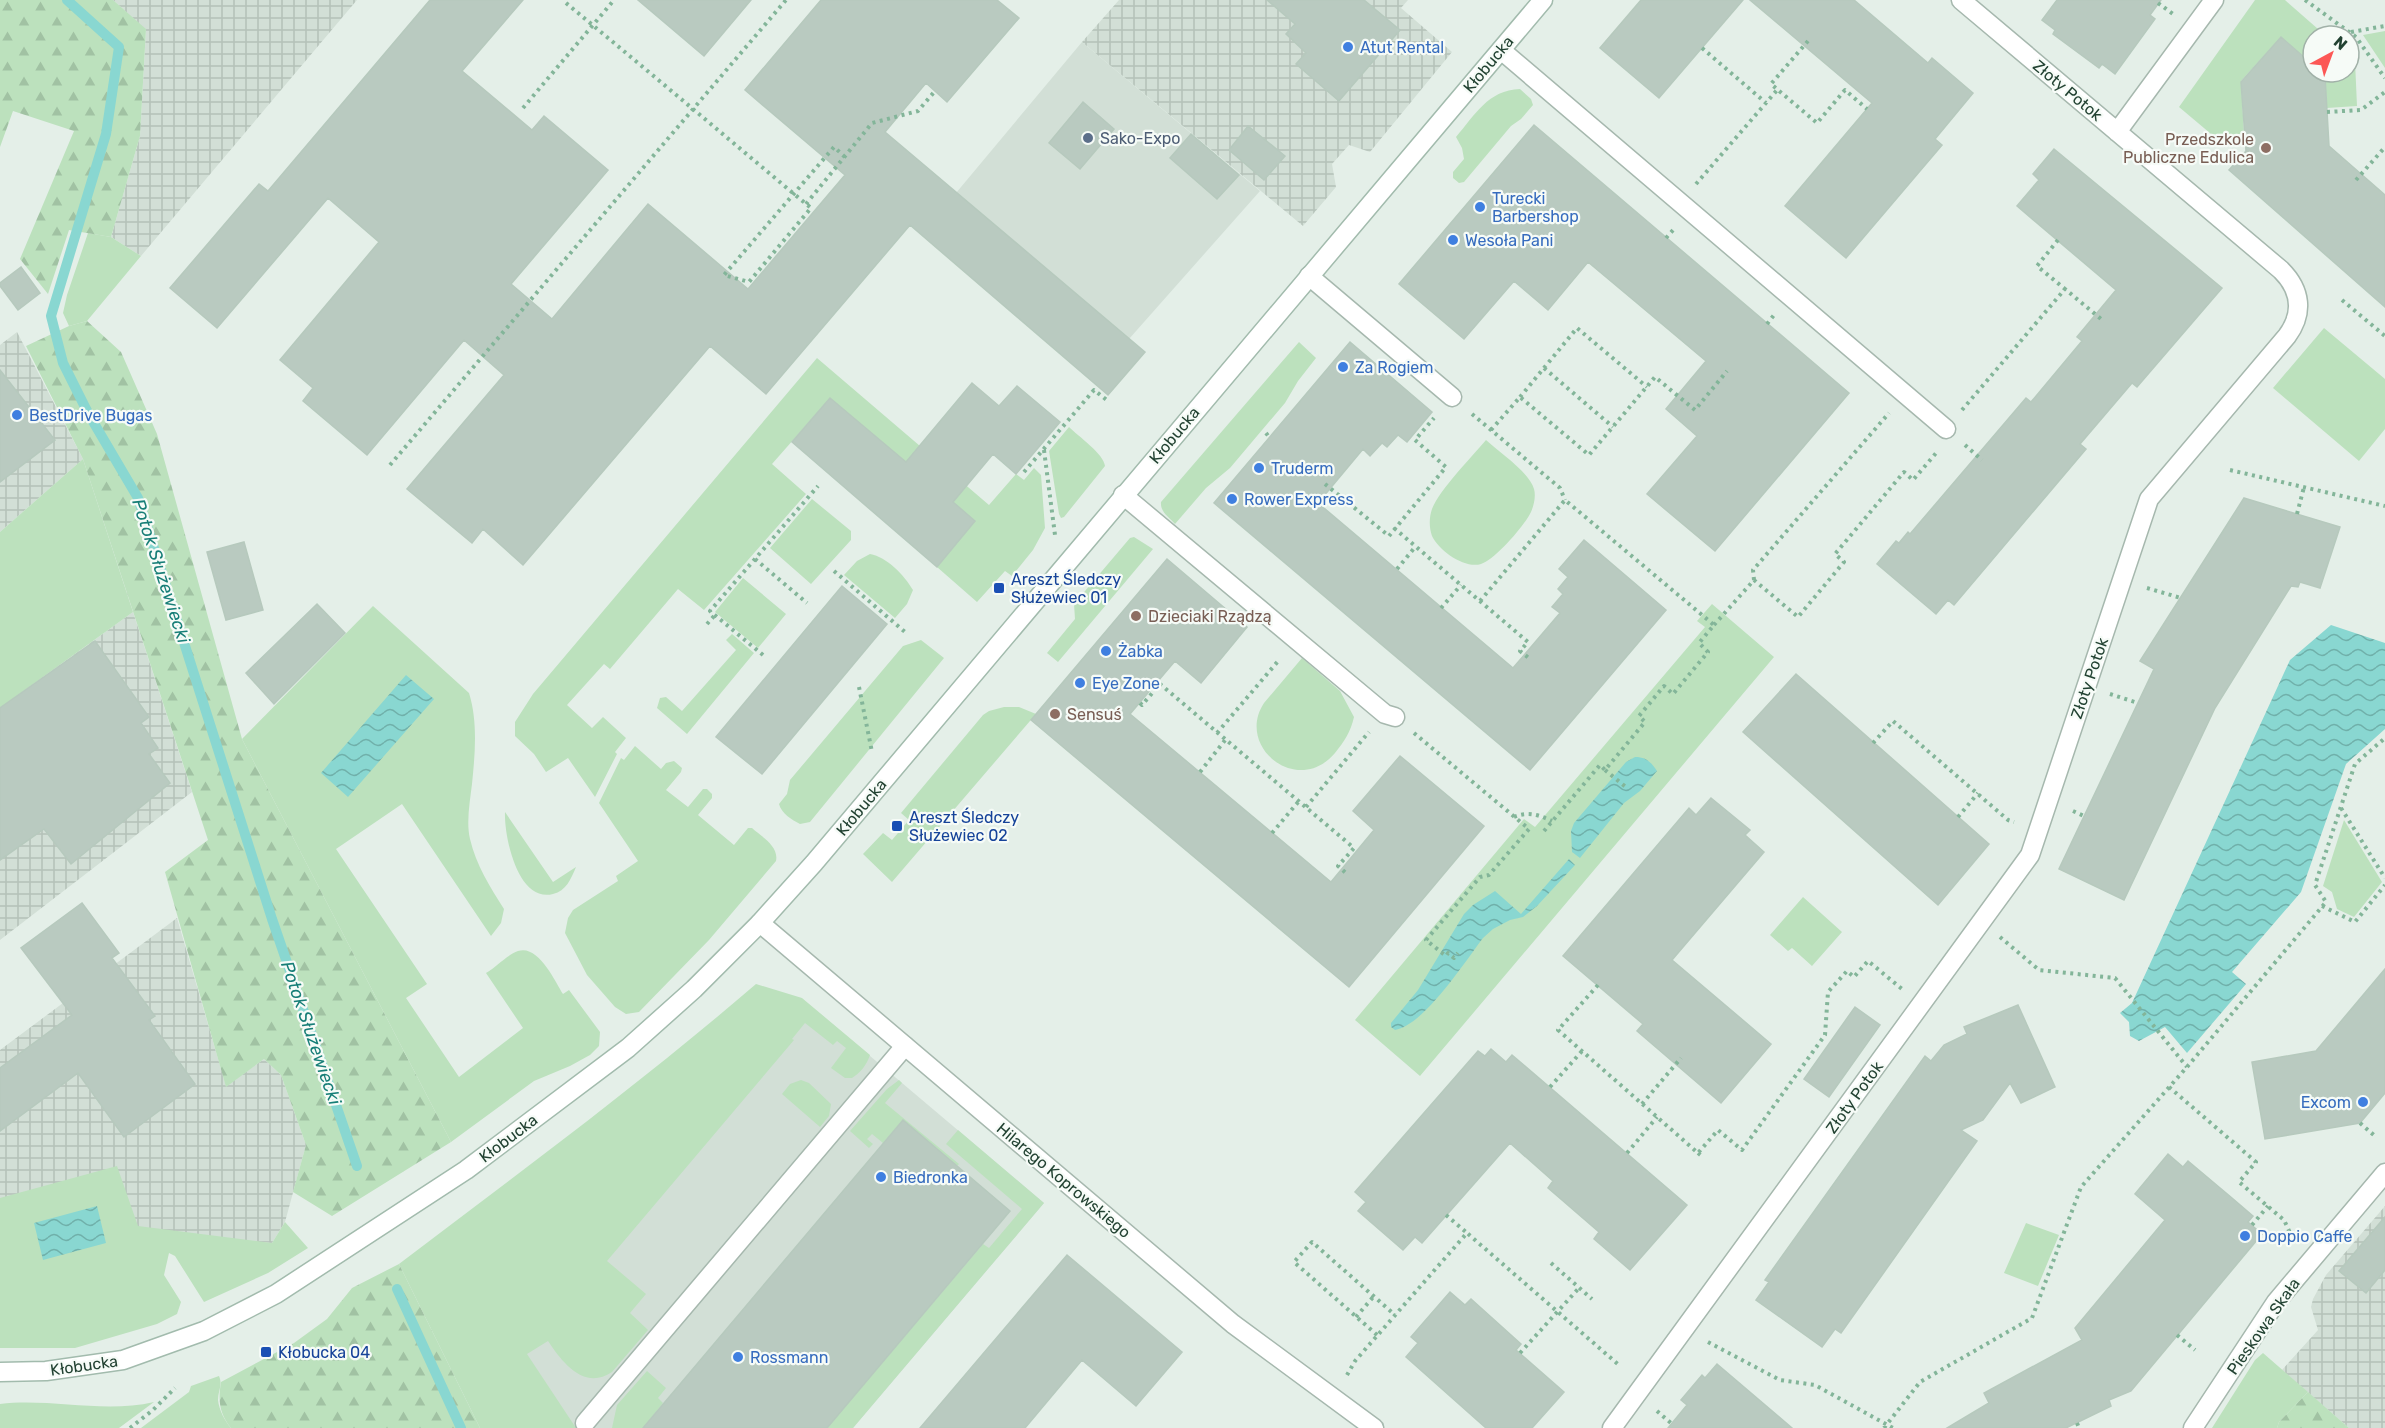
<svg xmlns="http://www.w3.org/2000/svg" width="2385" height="1428" font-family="Rubik,sans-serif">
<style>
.built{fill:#d2dfd6}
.industrial{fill:url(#industrial-grid)}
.green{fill:#bce1bd}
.forest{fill:url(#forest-firs)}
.water{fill:url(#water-waves)}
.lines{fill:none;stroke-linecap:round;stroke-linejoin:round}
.stream{stroke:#89d7d1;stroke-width:10}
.building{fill:#b9cac0;stroke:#b6c9bd;stroke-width:1.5}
.lane-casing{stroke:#a6b8ae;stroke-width:21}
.street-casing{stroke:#a6b8ae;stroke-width:21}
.secondary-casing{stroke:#a2bbad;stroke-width:21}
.path{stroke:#83b599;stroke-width:4;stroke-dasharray:3 4.5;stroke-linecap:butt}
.lane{stroke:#fff;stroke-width:18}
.street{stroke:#fff;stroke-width:18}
.secondary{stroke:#fff;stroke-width:18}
.shop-dot{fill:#3f7fe0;stroke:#f6fbf7;stroke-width:2}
.service-dot{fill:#5c6f8a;stroke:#f6fbf7;stroke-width:2}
.education-dot{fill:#8d6e63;stroke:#f6fbf7;stroke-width:2}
.transit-dot{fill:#1a4fb4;stroke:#f6fbf7;stroke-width:2}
.labels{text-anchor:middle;stroke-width:4.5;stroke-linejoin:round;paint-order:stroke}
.shop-label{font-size:16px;fill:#366cbe;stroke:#f6fbf7;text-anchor:start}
.street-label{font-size:16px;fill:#224232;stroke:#f6fbf7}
.service-label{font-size:16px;fill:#4e5e75;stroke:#f6fbf7;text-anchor:start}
.education-label{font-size:16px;fill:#785e54;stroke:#f6fbf7;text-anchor:start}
.transit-label{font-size:16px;fill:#164399;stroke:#f6fbf7;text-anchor:start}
.water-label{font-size:18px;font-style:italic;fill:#177e77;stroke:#f6fbf7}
</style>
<defs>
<pattern id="industrial-grid" width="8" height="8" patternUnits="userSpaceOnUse" patternTransform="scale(1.5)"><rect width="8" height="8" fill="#d2dfd6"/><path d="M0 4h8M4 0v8" fill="none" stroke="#b4c1b8"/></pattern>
<pattern id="forest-firs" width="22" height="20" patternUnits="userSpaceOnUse" patternTransform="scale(1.5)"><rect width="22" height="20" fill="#bce1bd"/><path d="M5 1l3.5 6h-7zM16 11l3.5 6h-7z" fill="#a1c2a3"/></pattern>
<pattern id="water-waves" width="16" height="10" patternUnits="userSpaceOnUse" patternTransform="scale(1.5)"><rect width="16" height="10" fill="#89d7d1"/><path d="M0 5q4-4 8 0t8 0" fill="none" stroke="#70b0aa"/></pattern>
</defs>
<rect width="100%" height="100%" fill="#e4efe8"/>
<path class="built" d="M1082 42 1260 191 1129 339 956 193Z
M818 1012 1044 1203 853 1428H480L553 1287 786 1013Z"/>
<path class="industrial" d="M113 0H357L141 256 111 237 140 136 146 30Z
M1119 0H1408L1401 8 1452 52 1370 152 1349 145 1332 164 1336 187 1303 226 1082 42Z
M17 332 83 459 0 532V345Z
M133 612 192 792 0 940V708Z
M177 918 226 1086 264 1059 281 1075 306 1145 285 1222 272 1243 0 1221V1050Z
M2385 1206V1428H2349L2282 1370 2318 1330 2311 1307 2313 1299 2326 1275Z"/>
<path class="green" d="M2255 0H2285L2326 36H2313V65L2281 37 2241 81 2244 133 2217 139 2179 107Z
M2385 31V68L2363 35Z
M2349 56 2355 61 2357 106 2327 108 2325 76 2321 72H2349Z
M1520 89 1531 99 1533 105 1521 119 1511 126 1464 182 1459 183 1453 178V172L1464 159 1462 148 1456 137C1475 115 1488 90 1520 89Z
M88 233 111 237 141 256 87 321 69 326 63 313 67 295Z
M2324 328 2385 379V429L2359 461 2273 388Z
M1299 342 1316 358 1298 381 1285 403 1230 468 1206 488 1175 524C1169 517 1160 512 1161 502Z
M817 358 989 505 1016 474 1024 480 1034 468 1041 475 1045 528 1033 550 1012 576 1005 571 977 602 937 567 975 521 830 398 772 464 806 494 704 610 678 589 610 669 604 664 567 705 592 728 603 717 626 738 615 752 617 754 595 797 568 758 546 772 534 754 515 736V722L533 694Z
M1069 427C1078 436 1104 454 1105 466L1064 517 1061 518 1059 514 1049 451Z
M1486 440C1499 452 1529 472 1534 489 1536 496 1534 505 1531 512 1525 525 1495 560 1481 564 1465 569 1439 551 1432 536 1429 528 1429 517 1432 509 1440 489 1471 458 1486 440Z
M83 459 133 612 0 708V532Z
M812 499 851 531V540L811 584 770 548Z
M1134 537 1153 549 1058 662 1047 653 1075 619 1074 604 1130 538Z
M870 554C887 557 904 575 913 590L907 604 895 618 844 575 857 561Z
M743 578 786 614 758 648 715 612Z
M1712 604 1774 657 1420 1076 1355 1020 1524 819 1535 827 1705 627 1697 621Z
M373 606 469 693C478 722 475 754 472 784 470 801 466 822 470 839 476 865 490 887 504 909L501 923 491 936 402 804 336 849 427 984 406 998 459 1077 523 1028 486 973C496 967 507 955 518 951 538 944 555 981 563 994L569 990 600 1032 599 1046 590 1055 570 1066 534 1081 451 1142 242 739Z
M732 634 754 653 687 734 657 708 660 698 666 697 682 711 736 650 726 640Z
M921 640 944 658 810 822 800 824C792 820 781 813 779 804L787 794 790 780 903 646Z
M1302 658 1340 691 1354 717C1351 731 1344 742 1335 753 1298 797 1235 747 1264 703Z
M1004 707H1019L1036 714 892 882 863 854 883 833 892 840 909 820 901 813 983 715 989 711Z
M635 746 661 769 666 763 674 761 682 768 681 772 666 790 688 807 703 789H707L712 794V798L698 815 734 845 748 828H752C762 837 779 846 776 861L709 940 639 1012 626 1014 615 1007 587 975 565 933 568 918 573 910 618 881 616 876 638 861 599 803 621 758 624 760Z
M505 812 553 882 576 867C571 879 566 891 553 894 518 903 504 837 505 812Z
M2344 820 2382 882 2354 917 2337 909 2332 892 2323 886Z
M1803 897 1842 932 1812 966 1792 948 1788 951 1770 935Z
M756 984 802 998 870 1055C866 1066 861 1072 852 1078H845L831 1068 846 1048 837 1041 833 1045 805 1023 792 1039 794 1040 607 1261 646 1294 630 1313 648 1330 612 1372C584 1391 562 1362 548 1341L527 1354 576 1428H480L399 1264C519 1173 641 1083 756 984Z
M801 1080 809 1083 831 1104 829 1116 820 1127 782 1094 790 1084Z
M899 1080 902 1083 885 1103 959 1164 957 1166 903 1120 883 1143 872 1134 867 1139 873 1144 869 1148 850 1131 887 1089Z
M958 1130 1044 1203 853 1428H827L983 1244 989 1248 1022 1209 946 1144Z
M117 1166 138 1226 272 1243 285 1222 308 1248 268 1273 204 1302 175 1256 169 1253 164 1275 181 1302 177 1314 157 1324 75 1348H0V1198Z
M2026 1223 2059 1235 2038 1286 2004 1273Z
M2263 1353 2308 1392 2279 1422 2277 1428H2212L2255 1360Z
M647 1371 666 1388 658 1398 663 1403 643 1428H612L617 1405Z
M219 1376C223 1385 218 1391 218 1400 219 1410 225 1421 231 1428H141L189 1392 191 1386Z
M154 1402 119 1428H0V1404C51 1398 104 1414 154 1402Z"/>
<path class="forest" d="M0 0H113L146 29 140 136 111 237 69 230 48 294 20 259 74 131 13 111 0 147Z
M87 321 121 352 157 434 242 739 451 1142 332 1216 293 1192 306 1145 281 1075 264 1059 226 1087 165 872 208 840 83 459 26 346 69 326Z
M399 1264 480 1428H231C219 1413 218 1400 221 1382L294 1343 327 1319 352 1288Z
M2308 1392 2349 1428H2277L2279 1422Z"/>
<path class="water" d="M2331 625 2385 643V729L2346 764 2301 892 2232 972 2246 984 2187 1053 2165 1027 2139 1041 2130 1036 2129 1022 2120 1013 2132 1003 2290 660Z
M406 675 434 699 348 797 321 773Z
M1635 757C1646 757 1651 762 1657 771L1640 791 1624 803 1580 858 1572 852 1571 831 1574 823 1626 762Z
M1569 859 1575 865 1537 906 1523 917 1510 920 1493 929 1483 938C1464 963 1424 1025 1395 1030L1391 1027V1023L1418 990 1464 914 1473 905 1495 891 1521 914Z
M97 1206 106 1243 43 1260 34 1223Z"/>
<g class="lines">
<path class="stream" d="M67 0 119 47 106 134 51 316 63 363 88 413 138 498 272 919 357 1166
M397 1289 461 1428"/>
</g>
<path class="building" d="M430 0H523L462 71 532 130 544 116 608 170 511 284 552 319 648 204 748 289 845 175 745 90 821 0H997L1019 18 947 102 926 83 885 132 1145 352 1108 395 910 225 766 394 710 346 523 565 483 529 472 543 407 489 504 375 464 340 367 455 303 401 313 388 280 360 379 242 328 198 217 328 170 288 259 184 268 191Z
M638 0H751L704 56Z
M1267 0H1364L1400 30 1339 101 1296 64 1306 53 1286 34 1295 24Z
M1641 0H1743L1659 98 1600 48Z
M1750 0H1854L1928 63 1932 58 1973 93 1935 139 1942 145 1846 258 1785 206 1872 103Z
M2057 0H2161L2150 15 2155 19 2115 74 2102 64 2099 68 2053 34 2055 30 2042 20Z
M2281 37 2313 65V72H2321L2325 76 2329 146 2385 195V307L2229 170 2246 151 2241 82Z
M1083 102 1114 129 1080 169 1049 143Z
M1534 125 1849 393 1715 551 1647 494 1697 436 1666 409 1706 361 1637 303 1588 262 1548 310 1514 281 1464 339 1399 284Z
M1248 126 1285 156 1264 180 1229 150Z
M1191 134 1239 175 1217 199 1170 158Z
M2054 149 2222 288 2137 387 2132 383 2080 444 2086 449 1954 605 1948 600 1936 614 1877 564 1896 541 1899 543 1908 532 1910 534 2026 398 2031 402 2082 341 2077 337 2116 290 2017 206 2039 180 2033 174Z
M21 267 40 293 18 310 0 286V283Z
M1350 342 1432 412 1407 442 1398 435 1387 447 1382 443 1370 456 1363 449 1318 503 1513 668 1560 613 1552 607 1563 594 1558 589 1568 577 1559 569 1584 540 1666 610 1530 770 1214 503Z
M0 370 55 440 0 482Z
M972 383 999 406 1017 386 1060 422 1016 474 993 454 953 502 975 521 937 567 792 442 830 398 906 462Z
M2244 498 2340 527 2320 588 2300 582 2298 587 2291 586 2215 708 2124 900 2059 869 2154 669 2140 661Z
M244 542 263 610 226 620 207 552Z
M1167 559 1247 627 1201 683 1175 661 1130 714 1331 882 1374 830 1353 811 1400 756 1484 826 1349 987 1031 720Z
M842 586 887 624 762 774 716 737Z
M317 604 345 633 274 704 246 673Z
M95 641 149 717 141 723 158 748 149 754 170 783 71 864 44 829 0 860V708Z
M1796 674 1989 844 1938 905 1743 732Z
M1711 798 1750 830 1745 835 1764 852 1672 960 1771 1044 1721 1103 1637 1031 1643 1024 1563 956 1689 808 1696 815Z
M82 903 119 953 112 958 155 1016 149 1020 195 1084 124 1137 78 1073 0 1131V1068L72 1015 21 948Z
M2385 969V1093L2360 1123 2265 1139 2252 1062 2316 1051Z
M2018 1005 2055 1087 2021 1103 2010 1083 1983 1120 1961 1130 1977 1141 1841 1333 1835 1329 1822 1347 1756 1300 1769 1282 1765 1280 1925 1056 1931 1061 1944 1045 1967 1034 1964 1027Z
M1855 1007 1880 1025 1829 1097 1804 1079Z
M1491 1049 1506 1062 1512 1055 1687 1205 1630 1270 1594 1239 1599 1232 1548 1188 1553 1181 1510 1143 1422 1243 1415 1237 1403 1250 1358 1211 1366 1202 1355 1192 1478 1051 1485 1056Z
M903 1120 1010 1211 827 1428H643Z
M2168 1154 2183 1167 2188 1161 2232 1198 2253 1216 2248 1222 2262 1234 2131 1391 2109 1400 2111 1406 2066 1428H1947L1989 1403 1984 1393 2082 1340 2075 1328 2165 1220 2135 1194Z
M2385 1217V1270L2366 1293 2339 1271Z
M1067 1255 1182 1352 1136 1406 1082 1360 1025 1428H920Z
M1450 1292 1465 1305 1471 1299 1521 1344 1516 1350 1564 1392 1532 1428H1486L1406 1357 1418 1343 1411 1337Z
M1717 1364 1792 1428H1668L1687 1405 1681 1400 1702 1375 1705 1378Z"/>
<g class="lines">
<g class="lane-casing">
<path id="lane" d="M1501 50 1946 429
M1309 276 1452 397
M1123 495 1385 714 1395 717
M585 1423 905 1046"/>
</g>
<g class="street-casing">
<path id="street" d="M2117 132 2214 0
M760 923 1233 1324 1374 1428
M1612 1428 2030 855 2149 499 2287 336C2304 313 2301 290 2281 270L1961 0
M2193 1428 2276 1302 2385 1173"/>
</g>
<g class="secondary-casing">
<path id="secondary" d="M0 1372 46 1371 123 1360 204 1331 276 1294 466 1170 628 1048 694 989 760 923 814 863 1543 0"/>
</g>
<path class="path" d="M2305 0 2356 37 2385 78
M566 3C642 66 718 130 794 194L811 208 749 282 724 275 834 147 845 157
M2158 3 2173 14
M2351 32 2385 26
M1808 41 1771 84 1817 123 1845 90 1867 109
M1702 48 1766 103
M523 108 614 0
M2327 112 2361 110 2385 92
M2356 180 2385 147
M1696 184 1778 89
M806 204 872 123 918 111 935 91
M1666 238 1674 229
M2058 240 2037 266 2065 289
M2342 300 2385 336
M1767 324 1774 315
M1544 368 1613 427
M1520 397 1577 328 1647 387
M1962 410 2065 289 2101 319
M1472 414 1560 488 1565 500
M1491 430 1520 397 1589 455 1655 377 1695 410 1727 371
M1266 433 1269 437
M1965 445 1982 460
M1044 450 1055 535
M390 465 786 0
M2230 470 2385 506
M1024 472 1094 390 1108 401
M1325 484 1389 536 1446 467 1415 440 1434 418
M2297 514 2304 487
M1394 528 1528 642 1520 651 1530 659
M755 559 807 603
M1397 569 1416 546
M834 571 905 632
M1754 580 1753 570 1889 413
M2147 588 2181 598
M1480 601 1565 500 1714 625 1699 643 1708 652 1673 694 1664 686 1639 716 1645 722 1605 770 1600 765 1544 831
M1441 608 1461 585
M707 624 715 615
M1714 625 1754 580 1798 617 1844 562 1835 554 1904 472 1913 480 1937 452
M763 655 710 611 818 486
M859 687 872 752
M2110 694 2138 703
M1140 703 1142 705 1160 684 1354 848 1338 866 1347 874
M1217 733 1279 660
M1414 733 1529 829 1489 875 1480 877 1426 940 1446 956 1448 953 1454 958 1458 953
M1873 743 1893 721 2008 820 2014 822
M1605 770 1627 788
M1200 772 1226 739
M1306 807 1369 732
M2341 808 2385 878
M2073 811 2084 816
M1514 817C1528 811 1539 815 1552 821
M1958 817 1978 793
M1272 833 1299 801
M2322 906 2355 922 2385 885
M2000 937 2039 970 2115 978 2187 1067
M1598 985 1558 1030 1698 1153 1718 1130 1742 1150 1825 1035 1828 992 1847 971 1854 977 1868 961 1902 989
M1550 1087 1582 1051
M2169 1087 2256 1162 2239 1182 2284 1220 2292 1237
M1642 1104 1681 1058
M2360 1123 2376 1137
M1627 1153 1657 1117
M1698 1153 1703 1157
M1446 1215 1467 1233
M2252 1225 2268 1206
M1551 1263 1592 1299
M1356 1317 1374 1296
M1377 1335 1294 1262 1312 1242 1395 1315
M2177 1335 2195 1350
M1708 1342 1780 1380 1815 1385 1893 1428
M1520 1353 1579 1288
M1347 1375 1355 1361 1467 1233 1620 1366
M1657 1411 1672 1424
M2077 1423 2079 1428
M130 1428 153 1410 175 1388
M1884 1428 1920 1382 2032 1318 2081 1187 2187 1067 2326 902 2315 885 2355 764 2385 738"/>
<use href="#lane" class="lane"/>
<use href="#street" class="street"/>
<use href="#secondary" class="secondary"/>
</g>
<g class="shop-dot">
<circle cx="1348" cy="47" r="6"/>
<circle cx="1480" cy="207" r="6"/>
<circle cx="1453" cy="240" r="6"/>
<circle cx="1343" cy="367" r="6"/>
<circle cx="17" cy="415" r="6"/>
<circle cx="1259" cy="468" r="6"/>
<circle cx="1232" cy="499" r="6"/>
<circle cx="1106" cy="651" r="6"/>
<circle cx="1080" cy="683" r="6"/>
<circle cx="2363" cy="1102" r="6"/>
<circle cx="881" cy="1177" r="6"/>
<circle cx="2245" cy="1236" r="6"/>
<circle cx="738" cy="1357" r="6"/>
</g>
<circle class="service-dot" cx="1088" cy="138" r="6"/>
<g class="education-dot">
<circle cx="2266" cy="148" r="6"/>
<circle cx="1136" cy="616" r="6"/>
<circle cx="1055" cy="714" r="6"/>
</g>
<g class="transit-dot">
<rect x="993" y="582" width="12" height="12" rx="3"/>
<rect x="891" y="820" width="12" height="12" rx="3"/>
<rect x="260" y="1346" width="12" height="12" rx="3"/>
</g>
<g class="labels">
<g class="shop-label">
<text x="1360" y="53">Atut Rental</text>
<text x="1492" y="204">Turecki<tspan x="1492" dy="18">Barbershop</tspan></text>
<text x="1465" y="246">Wesoła Pani</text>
<text x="1355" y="373">Za Rogiem</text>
<text x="29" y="421">BestDrive Bugas</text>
<text x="1271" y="474">Truderm</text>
<text x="1244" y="505">Rower Express</text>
<text x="1118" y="657">Żabka</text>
<text x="1092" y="689">Eye Zone</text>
<text x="2351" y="1108" text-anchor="end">Excom</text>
<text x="893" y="1183">Biedronka</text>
<text x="2257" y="1242">Doppio Caffe</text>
<text x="750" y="1363">Rossmann</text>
</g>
<g class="street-label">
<text transform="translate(1488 64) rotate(-50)" y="6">Kłobucka</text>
<text transform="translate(2068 90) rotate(40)" y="6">Złoty Potok</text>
<text transform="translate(1174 435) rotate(-50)" y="6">Kłobucka</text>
<text transform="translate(2089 678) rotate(-71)" y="6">Złoty Potok</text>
<text transform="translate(861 807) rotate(-50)" y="6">Kłobucka</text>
<text transform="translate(1854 1097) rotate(-54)" y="6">Złoty Potok</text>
<text transform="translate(508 1138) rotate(-37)" y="6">Kłobucka</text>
<text transform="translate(1064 1180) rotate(40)" y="6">Hilarego Koprowskiego</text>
<text transform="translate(2263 1326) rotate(-55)" y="6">Pieskowa Skała</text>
<text transform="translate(84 1365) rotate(-8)" y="6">Kłobucka</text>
</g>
<g class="service-label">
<text x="1100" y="144">Sako-Expo</text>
</g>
<g class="education-label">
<text x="2254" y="145" text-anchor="end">Przedszkole<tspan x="2254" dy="18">Publiczne Edulica</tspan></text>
<text x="1148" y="622">Dzieciaki Rządzą</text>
<text x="1067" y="720">Sensuś</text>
</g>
<g class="transit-label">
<text x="1011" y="585">Areszt Śledczy<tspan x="1011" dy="18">Służewiec 01</tspan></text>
<text x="909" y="823">Areszt Śledczy<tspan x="909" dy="18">Służewiec 02</tspan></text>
<text x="278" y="1358">Kłobucka 04</text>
</g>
<g class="water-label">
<text transform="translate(161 571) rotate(72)" y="6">Potok Służewiecki</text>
<text transform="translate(311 1033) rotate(71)" y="6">Potok Służewiecki</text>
</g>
</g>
<g transform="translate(2331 54) rotate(41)"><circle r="28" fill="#f6fbf7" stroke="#a1b1a8" stroke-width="1.5"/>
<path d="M0-4.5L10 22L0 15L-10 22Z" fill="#fc5755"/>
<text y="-9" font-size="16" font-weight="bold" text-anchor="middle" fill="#224232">N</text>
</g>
</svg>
